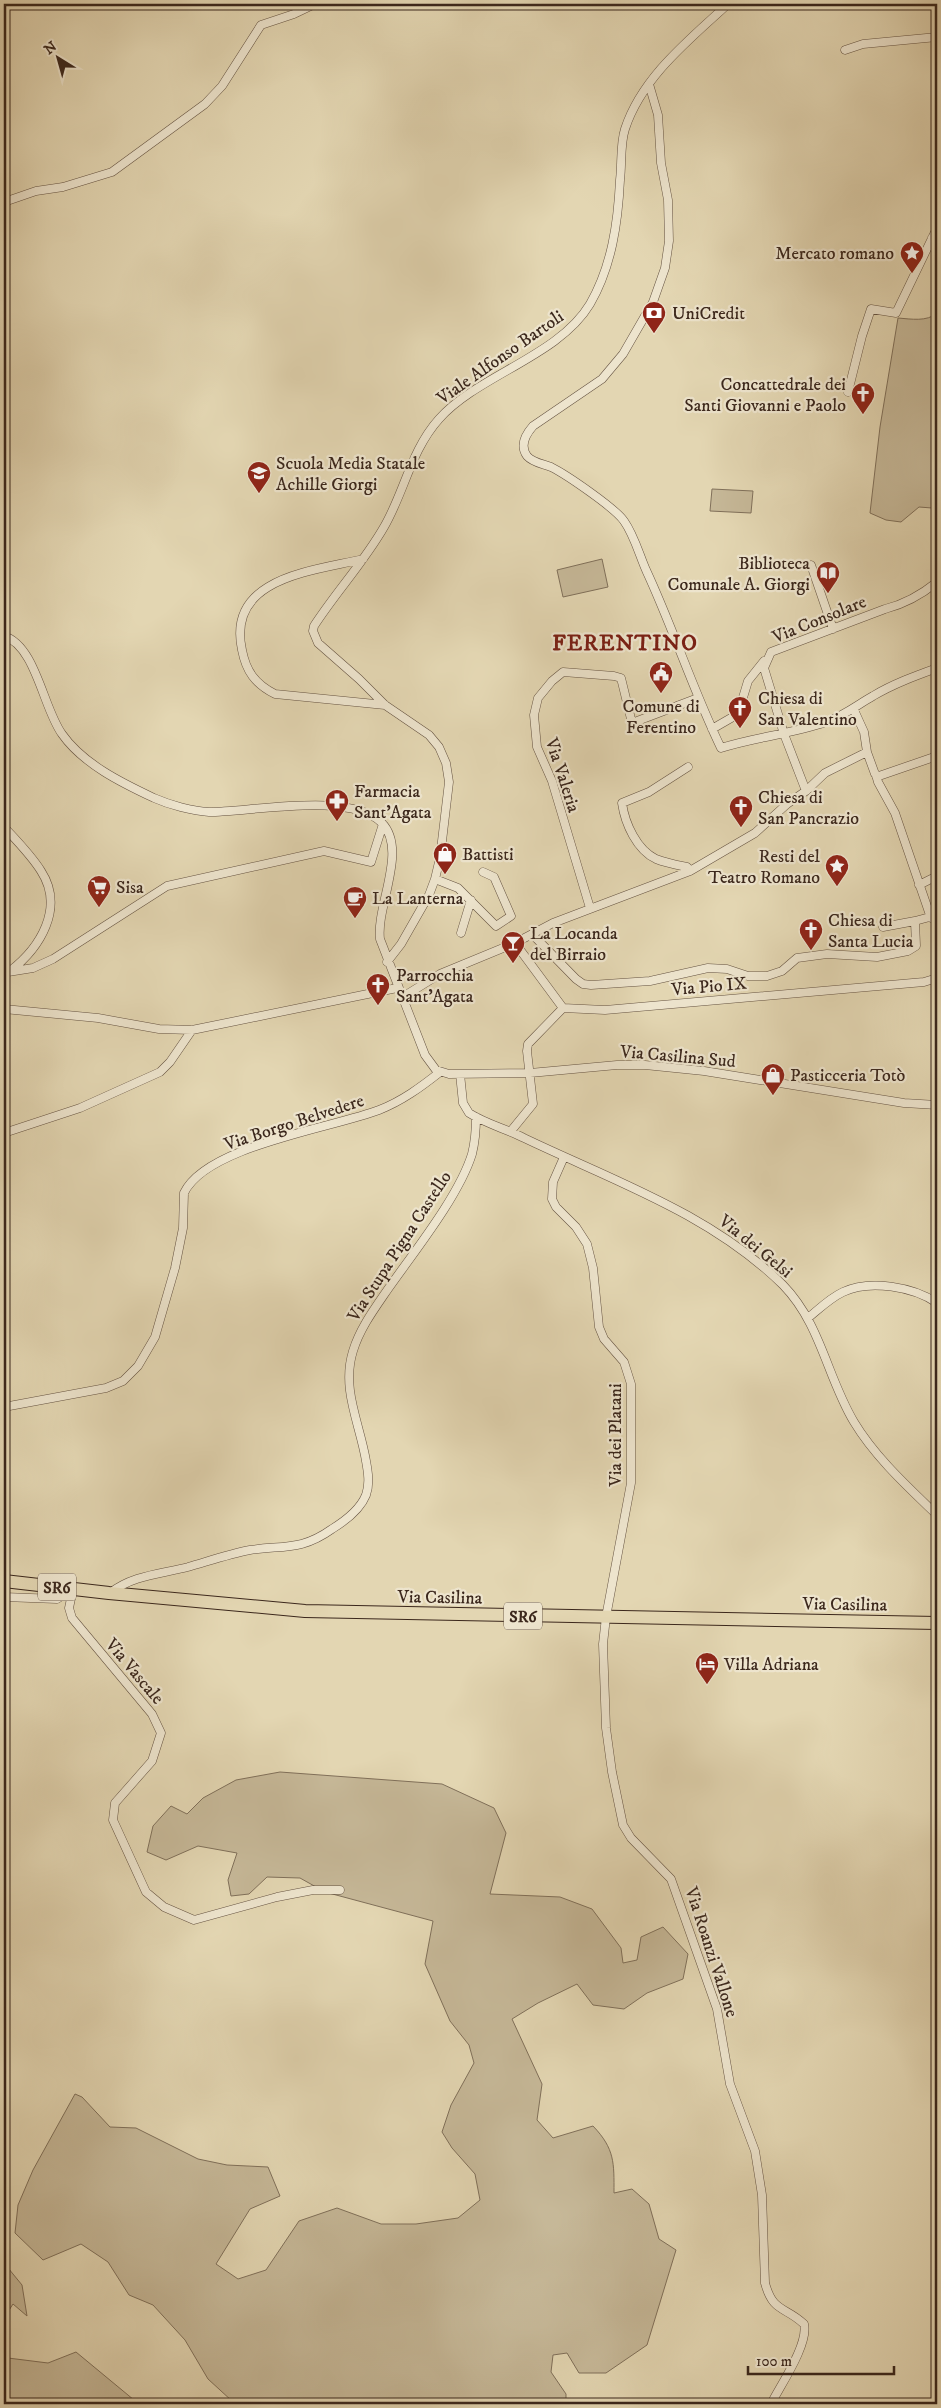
<svg xmlns="http://www.w3.org/2000/svg" width="941" height="2408" font-family="'IM FELL DW Pica',serif">
<style>
.green{fill:#c6b898;stroke:#80705a}
.lines{fill:none;stroke-linecap:round;stroke-linejoin:round}
.street-casing{stroke:#655342;stroke-width:9}
.primary-casing{stroke:#3b271c;stroke-width:14}
.street{stroke:#ede4cd;stroke-width:8}
.primary{stroke:#e3d6b2;stroke-width:12}
.labels{text-anchor:middle;stroke-width:4.5;stroke-linejoin:round;paint-order:stroke}
.shield{fill:#ede4cd;stroke:#706051;stroke-width:1}
.shield-label{font-size:16px;font-weight:bold;fill:#3b271c}
.poi-label{font-size:18px;fill:#3b271c;stroke:#ede4cd;text-anchor:start}
.street-label{font-size:18px;fill:#3b271c;stroke:#ede4cd}
.district-label{font-size:22px;font-weight:bold;letter-spacing:1px;fill:#7a1f14;stroke:#ede4cd}
</style>
<rect width="100%" height="100%" fill="#e3d6b2"/>
<filter id="stains"><feTurbulence type="fractalNoise" baseFrequency=".004" numOctaves="4"/><feColorMatrix values="0 0 0 0 .2 0 0 0 0 .09 0 0 0 0 .02 0 0 0 .5 -.17"/></filter>
<radialGradient id="worn" r=".72"><stop offset=".6" stop-color="#630" stop-opacity="0"/><stop offset="1" stop-color="#630" stop-opacity=".3"/></radialGradient>
<path class="green" d="M937 313V513L932 508 919 507 901 522 886 520 870 513 880 427 898 318C911 319 927 322 937 313Z
M712 489 753 491 751 513 710 511Z
M602 559 608 587 563 597 557 570Z
M280 1772 442 1784 494 1808 506 1833 490 1894 560 1897 592 1909 621 1948 623 1963 637 1960 641 1937 663 1927 688 1954 683 1979 647 1993 624 2009 593 2005 577 1984 538 2003 512 2019 542 2084 537 2120 553 2138 593 2126C615 2149 614 2163 614 2193L632 2189 649 2204 659 2239 676 2250 647 2345 606 2373H579L567 2353 553 2355 551 2372 566 2394V2404H232V2401L208 2379 185 2340 153 2305 129 2295 108 2262 81 2244 43 2260 15 2233 18 2205 33 2170 75 2094 82 2097 110 2127 136 2128 198 2159 227 2165 268 2167 280 2196 250 2209 216 2264 238 2279 266 2270 299 2221 337 2208 381 2224H416L458 2218 480 2200 475 2174 452 2148 442 2132 451 2105 474 2063 469 2045 450 2021 425 1964 433 1921 325 1892 300 1878 267 1877 249 1894 231 1896 228 1880 237 1853 198 1846 166 1860 147 1852 153 1826 171 1806 187 1814 203 1798 236 1780Z
M4 2263 22 2285 27 2316 13 2304 4 2318Z
M76 2352 134 2400 135 2404H4V2355L8 2358 48 2363Z"/>
<g class="lines">
<g class="street-casing">
<path id="street" d="M845 50 863 44 937 37
M649 84 658 115 661 163 668 200 669 241 665 268 653 302 623 354 602 379 533 426C526 434 519 445 527 456 533 463 544 464 551 467 567 475 615 508 624 521 634 535 639 554 646 570 673 628 693 690 721 748 755 737 792 734 826 722 844 716 857 705 873 696 893 684 915 676 937 668
M4 206 7 201 36 191 63 187 112 172 205 104 222 86 261 25 294 14 315 4
M932 238 937 252
M848 392 862 336 871 309 896 313 937 228
M363 559C314 571 226 577 242 650 246 671 255 684 275 694L385 705
M811 565 833 629
M4 636C36 646 43 708 62 734 83 764 122 783 154 798 170 805 192 811 209 812 251 812 351 791 382 823 408 850 376 906 380 939L425 1055 436 1070 449 1074 530 1073 617 1065H645L704 1071 904 1103 937 1105
M854 710 864 732 867 752
M712 729 738 714 748 681 764 661
M688 767 649 792 622 803C625 824 637 850 656 859 666 863 677 865 687 867L690 871
M876 775 878 782 895 813 931 918
M806 791 784 734 764 668 771 652 885 609C905 604 921 595 937 582
M4 827C17 841 31 855 41 871 65 908 40 948 10 971
M435 879 458 888 496 926 511 916 494 877 483 872
M919 885 937 876
M590 908 552 781 537 747 534 715 538 698 552 681 563 672 614 676 621 678 632 723 698 698
M915 921 937 915
M461 933 471 900
M532 934 576 979 583 984 591 985 650 981 708 968 727 969 748 976H767L782 971 797 958 827 954 877 957 908 951 916 946 915 921 883 927
M515 943 563 1008 605 1010 924 982 937 978
M387 962 401 944 429 895 435 879 440 858 449 782 446 763 439 747 429 735 385 705 359 679 318 643 313 631 314 626C336 592 364 562 384 527 404 493 411 450 439 419 478 375 559 356 590 304 612 266 618 222 620 180 622 164 620 144 625 129 642 77 689 40 728 4
M8 972 33 968 53 959 167 886 324 851 371 862 383 824
M401 998 440 974 515 943 553 923 690 871 755 833 787 804 806 791 825 773 867 752 875 774 879 776 937 756
M4 1009 98 1018 159 1029 192 1030 397 988
M460 1074 463 1103 469 1113C486 1124 507 1129 524 1138 614 1181 711 1214 783 1285 821 1324 827 1377 854 1422 875 1457 908 1487 937 1515
M511 1131 533 1104 527 1051 528 1044 563 1008
M4 1133 80 1108 160 1072 170 1062 192 1030
M564 1157 553 1182 552 1199 556 1207 576 1227 587 1244 593 1268 599 1327 604 1339 624 1362 631 1384V1483L606 1617 603 1644 606 1728 612 1772 623 1825 631 1838 671 1879 717 2009 730 2084 755 2151 762 2195 765 2283C773 2313 785 2306 804 2324 809 2344 780 2386 771 2404
M808 1318C819 1309 830 1298 843 1292 870 1279 914 1287 937 1303
M4 1407 106 1388 123 1381 138 1366 155 1337 175 1268 183 1228 184 1193C206 1146 332 1128 379 1110 402 1101 421 1087 440 1072
M110 1593C133 1575 161 1574 188 1567 209 1561 229 1554 250 1550 284 1545 301 1551 332 1529 345 1521 360 1510 366 1495 370 1484 368 1472 366 1461 360 1424 341 1389 353 1351 360 1328 375 1308 388 1289 414 1252 459 1196 472 1154 475 1142 476 1130 476 1117
M4 1597 57 1599 73 1589 69 1608 72 1618 152 1714 161 1733 152 1761 115 1803 113 1820 146 1892 164 1907 194 1920 277 1897 313 1890H340"/>
</g>
<g class="primary-casing">
<path id="primary" d="M4 1581 109 1593 305 1611 937 1623"/>
</g>
<use href="#street" class="street"/>
<use href="#primary" class="primary"/>
</g>
<defs>
<g id="sight-pin" transform="scale(1.25)"><path d="M0 17L-7.5 6A9.5 9.5 0 1 1 7.5 6Z" fill="#8f2418" stroke="#ede4cd"/><path d="M0-6L1.8-2.2L6-1.7L2.9 1.2L3.7 5.4L0 3.3L-3.7 5.4L-2.9 1.2L-6-1.7L-1.8-2.2Z" fill="#fff"/></g>
<g id="bank-pin" transform="scale(1.25)"><path d="M0 17L-7.5 6A9.5 9.5 0 1 1 7.5 6Z" fill="#8f2418" stroke="#ede4cd"/><path d="M-6-4H6V4H-6ZM0-2.3a2.3 2.3 0 1 0 0 4.6a2.3 2.3 0 1 0 0-4.6Z" fill="#fff"/></g>
<g id="church-pin" transform="scale(1.25)"><path d="M0 17L-7.5 6A9.5 9.5 0 1 1 7.5 6Z" fill="#8f2418" stroke="#ede4cd"/><path d="M-1.2-6h2.4v3.5h3.3v2.4h-3.3V6h-2.4V-.1h-3.3v-2.4h3.3Z" fill="#fff"/></g>
<g id="school-pin" transform="scale(1.25)"><path d="M0 17L-7.5 6A9.5 9.5 0 1 1 7.5 6Z" fill="#8f2418" stroke="#ede4cd"/><path d="M0-5L7-2L0 1L-7-2ZM-4 1L0 2.5L4 1V4Q0 6-4 4Z" fill="#fff"/></g>
<g id="library-pin" transform="scale(1.25)"><path d="M0 17L-7.5 6A9.5 9.5 0 1 1 7.5 6Z" fill="#8f2418" stroke="#ede4cd"/><path d="M-6-4Q-3-5.5-.7-3.5V5Q-3 3-6 4ZM6-4Q3-5.5 .7-3.5V5Q3 3 6 4Z" fill="#fff"/></g>
<g id="civic-pin" transform="scale(1.25)"><path d="M0 17L-7.5 6A9.5 9.5 0 1 1 7.5 6Z" fill="#8f2418" stroke="#ede4cd"/><path d="M-.6-6.5H3V-4.5H.6V-3L4-1V1h2V6H-6V1h2V-1L-.6-3ZM-1.2 2.5V6h2.4V2.5Z" fill="#fff"/></g>
<g id="pharmacy-pin" transform="scale(1.25)"><path d="M0 17L-7.5 6A9.5 9.5 0 1 1 7.5 6Z" fill="#8f2418" stroke="#ede4cd"/><path d="M-2-6h4v4h4v4h-4v4h-4v-4h-4v-4h4Z" fill="#fff"/></g>
<g id="shop-pin" transform="scale(1.25)"><path d="M0 17L-7.5 6A9.5 9.5 0 1 1 7.5 6Z" fill="#8f2418" stroke="#ede4cd"/><path d="M-5-2.5h2.3a2.7 3.5 0 0 1 5.4 0H5L5.5 6h-11ZM-1.5-2.5h3a1.5 2.3 0 0 0-3 0Z" fill="#fff"/></g>
<g id="supermarket-pin" transform="scale(1.25)"><path d="M0 17L-7.5 6A9.5 9.5 0 1 1 7.5 6Z" fill="#8f2418" stroke="#ede4cd"/><path d="M-6-5.5h2.5l.6 2H6L4.5 2H-2.5L-4.4-4H-6ZM-1.5 3.2a1.3 1.3 0 1 0 .1 0ZM3 3.2a1.3 1.3 0 1 0 .1 0Z" fill="#fff"/></g>
<g id="cafe-pin" transform="scale(1.25)"><path d="M0 17L-7.5 6A9.5 9.5 0 1 1 7.5 6Z" fill="#8f2418" stroke="#ede4cd"/><path d="M-5.5-4.5H6V0H3Q3 3.5 0 3.5H-2.5Q-5.5 3.5-5.5 0ZM3-3.2v2h1.7v-2ZM-6 4.5H4V6H-6Z" fill="#fff"/></g>
<g id="bar-pin" transform="scale(1.25)"><path d="M0 17L-7.5 6A9.5 9.5 0 1 1 7.5 6Z" fill="#8f2418" stroke="#ede4cd"/><path d="M-6-5H6L.8 .8V4.5H3.5V6h-7V4.5H-.8V.8Z" fill="#fff"/></g>
<g id="hotel-pin" transform="scale(1.25)"><path d="M0 17L-7.5 6A9.5 9.5 0 1 1 7.5 6Z" fill="#8f2418" stroke="#ede4cd"/><path d="M-6-4.5h1.5V1H6V5H4.5V3h-9V5H-6ZM-4 0a1.8 1.8 0 1 1 3.6 0ZM.5 0V-2.5h3Q6-2.5 6 0Z" fill="#fff"/></g>
</defs>
<g fill-rule="evenodd">
<use href="#sight-pin" x="912" y="253"/>
<use href="#bank-pin" x="654" y="313"/>
<use href="#church-pin" x="863" y="394"/>
<use href="#school-pin" x="259" y="473"/>
<use href="#library-pin" x="828" y="573"/>
<use href="#civic-pin" x="661" y="673"/>
<use href="#church-pin" x="740" y="708"/>
<use href="#pharmacy-pin" x="337" y="801"/>
<use href="#church-pin" x="741" y="807"/>
<use href="#shop-pin" x="445" y="854"/>
<use href="#sight-pin" x="837" y="866"/>
<use href="#supermarket-pin" x="99" y="887"/>
<use href="#cafe-pin" x="355" y="898"/>
<use href="#church-pin" x="811" y="930"/>
<use href="#bar-pin" x="513" y="943"/>
<use href="#church-pin" x="378" y="985"/>
<use href="#shop-pin" x="773" y="1075"/>
<use href="#hotel-pin" x="707" y="1664"/>
</g>
<g class="labels">
<g class="shield">
<rect x="38" y="1573.5" width="38" height="27" rx="4"/>
<rect x="504" y="1602.5" width="38" height="27" rx="4"/>
</g>
<g class="shield-label">
<text x="57" y="1593">SR6</text>
<text x="523" y="1622">SR6</text>
</g>
<g class="poi-label">
<text x="894" y="259" text-anchor="end">Mercato romano</text>
<text x="672" y="319">UniCredit</text>
<text x="846" y="390" text-anchor="end">Concattedrale dei<tspan x="846" dy="21">Santi Giovanni e Paolo</tspan></text>
<text x="276" y="469">Scuola Media Statale<tspan x="276" dy="21">Achille Giorgi</tspan></text>
<text x="810" y="569" text-anchor="end">Biblioteca<tspan x="810" dy="21">Comunale A. Giorgi</tspan></text>
<text x="758" y="704">Chiesa di<tspan x="758" dy="21">San Valentino</tspan></text>
<text x="661" y="712" text-anchor="middle">Comune di<tspan x="661" dy="21">Ferentino</tspan></text>
<text x="354" y="797">Farmacia<tspan x="354" dy="21">Sant'Agata</tspan></text>
<text x="758" y="803">Chiesa di<tspan x="758" dy="21">San Pancrazio</tspan></text>
<text x="462" y="860">Battisti</text>
<text x="820" y="862" text-anchor="end">Resti del<tspan x="820" dy="21">Teatro Romano</tspan></text>
<text x="116" y="893">Sisa</text>
<text x="372" y="904">La Lanterna</text>
<text x="828" y="926">Chiesa di<tspan x="828" dy="21">Santa Lucia</tspan></text>
<text x="530" y="939">La Locanda<tspan x="530" dy="21">del Birraio</tspan></text>
<text x="396" y="981">Parrocchia<tspan x="396" dy="21">Sant'Agata</tspan></text>
<text x="790" y="1081">Pasticceria Totò</text>
<text x="724" y="1670">Villa Adriana</text>
</g>
<g class="street-label">
<text transform="translate(500 357) rotate(-35)" y="6">Viale Alfonso Bartoli</text>
<text transform="translate(819 619) rotate(-22)" y="6">Via Consolare</text>
<text transform="translate(563 775) rotate(72)" y="6">Via Valeria</text>
<text transform="translate(709 986) rotate(-5)" y="6">Via Pio IX</text>
<text transform="translate(678 1056) rotate(5)" y="6">Via Casilina Sud</text>
<text transform="translate(294 1122) rotate(-18)" y="6">Via Borgo Belvedere</text>
<text transform="translate(399 1246) rotate(-57)" y="6">Via Stupa Pigna Castello</text>
<text transform="translate(756 1246) rotate(39)" y="6">Via dei Gelsi</text>
<text transform="translate(615 1435) rotate(-90)" y="6">Via dei Platani</text>
<text transform="translate(440 1597) rotate(1)" y="6">Via Casilina</text>
<text transform="translate(845 1604) rotate(1)" y="6">Via Casilina</text>
<text transform="translate(135 1671) rotate(50)" y="6">Via Vascale</text>
<text transform="translate(712 1952) rotate(72)" y="6">Via Roanzi Vallone</text>
</g>
<g class="district-label">
<text x="625" y="650">FERENTINO</text>
</g>
</g>
<rect width="941" height="2408" fill="none" stroke="#e3d6b2" stroke-width="20"/>
<rect x="5" y="5" width="931" height="2398" fill="none" stroke="#3b271c" stroke-width="2.5"/>
<rect x="10" y="10" width="921" height="2388" fill="none" stroke="#3b271c"/>
<g transform="translate(58 58) rotate(323)" stroke="#ede4cd" stroke-width="4" paint-order="stroke">
<path d="M0-4L9 19L0 12L-9 19Z" fill="#3b271c"/>
<text y="-8" font-size="14" font-weight="bold" text-anchor="middle" fill="#3b271c">N</text>
</g>
<path d="M748 2366v8h146v-8" fill="none" stroke="#3b271c" stroke-width="2.5"/>
<text x="756" y="2366" font-size="15" fill="#3b271c" stroke="#ede4cd" stroke-width="4" paint-order="stroke">100 m</text>
<rect width="100%" height="100%" filter="url(#stains)"/>
<rect width="100%" height="100%" fill="url(#worn)"/>
</svg>
